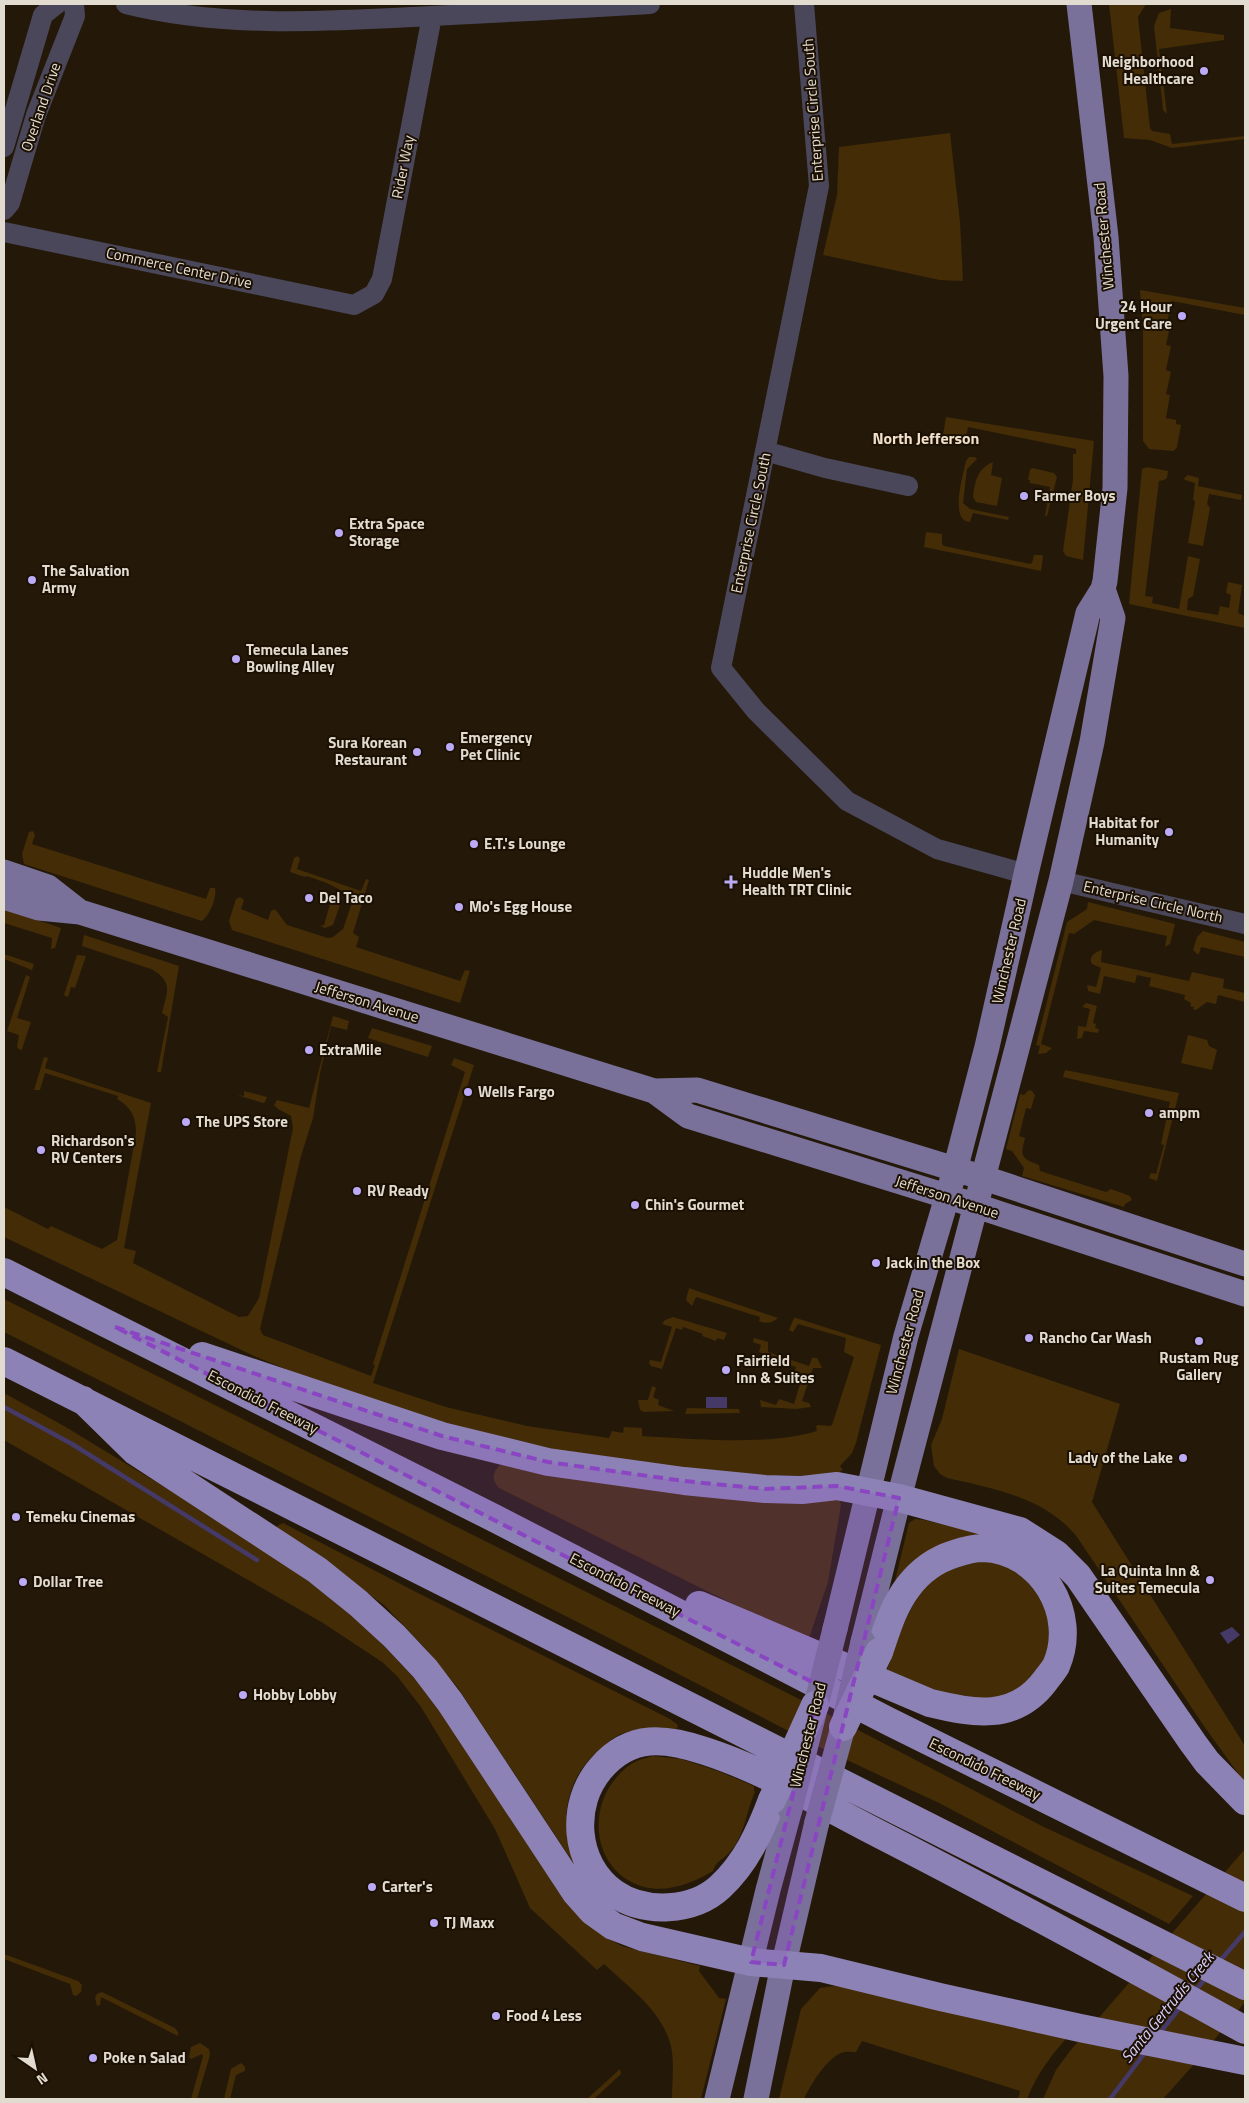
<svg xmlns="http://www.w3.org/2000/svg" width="1249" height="2103" font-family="'Titillium Web',sans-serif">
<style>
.green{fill:#432c06}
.water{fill:#453a67}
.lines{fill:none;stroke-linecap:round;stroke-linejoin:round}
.stream{stroke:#453a67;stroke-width:4.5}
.minor{stroke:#4b475b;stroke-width:20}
.major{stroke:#7a719b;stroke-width:25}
.highway{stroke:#8d82b5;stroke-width:28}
.major-bridge{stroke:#7a719b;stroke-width:25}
.highway-bridge{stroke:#8d82b5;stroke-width:28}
.marked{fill:#8a46c2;fill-opacity:0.2;stroke:#8a46c2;stroke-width:4;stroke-dasharray:10 6;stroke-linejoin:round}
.poi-dot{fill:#bbaaf6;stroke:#1b1002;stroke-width:2}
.labels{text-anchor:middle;stroke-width:4;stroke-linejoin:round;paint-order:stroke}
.poi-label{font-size:15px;font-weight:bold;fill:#e2dbd0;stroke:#1b1002;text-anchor:start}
.street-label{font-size:15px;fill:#e2dbd0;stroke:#1b1002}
.neighbourhood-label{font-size:16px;font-weight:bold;fill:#f0e0cb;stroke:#1b1002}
.water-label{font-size:16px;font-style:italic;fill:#d8cffd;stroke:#1b1002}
</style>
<rect width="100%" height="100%" fill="#241909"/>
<path class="green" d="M1109 4H1146L1138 17 1150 128 1152 131 1170 134 1172 144 1245 136V139L1172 148 1150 140 1124 138Z
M1171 9 1170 28 1224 35V40L1159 49 1167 114 1163 110 1154 26 1159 13Z
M950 133 960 222 963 281 940 280 823 255 837 195 839 147Z
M1140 290 1245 308V315L1172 301 1166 326 1170 327 1166 345 1171 346 1166 370 1171 372 1166 394 1170 395 1166 418 1176 420V424L1181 425 1177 447 1174 451 1149 449 1143 441V329Z
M946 417 1094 441 1083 560 1066 556 1063 551 1073 479V454H1076V449L968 427 966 437C958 444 952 444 942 442Z
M969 457H975L977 459 967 469 963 503 970 509 1009 517 1008 520 973 513 970 522C949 521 963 475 966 461Z
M993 462 991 475 1002 478 997 506 976 502 973 497C975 481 977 469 993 462Z
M1147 467 1168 471 1167 478 1164 480 1159 481 1145 596 1153 597 1152 603 1179 609 1188 556 1200 559 1193 596 1188 599 1187 610 1218 615 1220 606 1229 608 1231 595 1226 593 1228 582 1242 585 1238 613 1245 616V628L1129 604 1142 469Z
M1032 468 1054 473 1057 477 1047 516H1045L1050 487 1030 483V480H1028L1030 470Z
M1188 475 1199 478 1198 486 1242 495 1241 500 1209 494 1207 504 1210 508 1203 546 1188 543 1195 502 1193 499 1195 483 1185 480 1184 478Z
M926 532 942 534V544L944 546 1030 564 1032 563 1034 555H1042L1043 556 1041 571 924 547Z
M33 831 35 835 32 844 206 899 210 888H215C217 897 210 915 202 921L24 864 22 854 29 832Z
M298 856 300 859 297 869 361 891 366 879 369 880 353 933 359 937 356 947 460 981 465 970 470 971 460 1003 232 930 229 921 236 899 240 897 244 900 241 909 268 920 271 911 275 909 287 925 328 938 333 937 343 929 352 903C348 889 319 880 306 876L305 877 290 872 294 858Z
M331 893 339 897 341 902 333 925 325 928 320 926 324 925 330 904 328 903Z
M1088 902 1175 924 1170 944 1165 947 1167 936 1094 920 1074 934 1069 933 1041 1044 1052 1048 1046 1053 1038 1054 1040 1046 1036 1045 1067 922 1087 909Z
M4 909 61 928 55 948 51 949 52 938 4 923Z
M1203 931 1245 942V957L1201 947 1199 954H1197L1193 950 1197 937Z
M84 935 179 966 161 1072H157L168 1017 162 1013C167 991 174 982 151 969L82 946Z
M1102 950 1101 962 1189 981 1192 972 1224 979 1223 988 1245 993V1002L1218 995 1216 1004 1207 1002 1196 1010 1193 1009 1194 1007 1190 1006 1191 1003 1184 999 1185 995 1149 986 1151 978 1137 975 1135 983 1104 976 1100 994 1088 991 1087 985 1096 987 1101 968 1092 964C1088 957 1095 952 1102 950Z
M4 954 34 964 32 970 4 959Z
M77 955 86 956 75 988 71 987 68 997 64 995Z
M26 975 30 977 17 1018 31 1022 22 1049 20 1050 17 1047 19 1035 7 1031Z
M1086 1003 1097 1006 1093 1023 1096 1024 1095 1028 1099 1029 1098 1033 1084 1031 1082 1038 1077 1039 1078 1026 1086 1027 1090 1009 1082 1007Z
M333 1016 349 1021 347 1030 331 1026 320 1073 313 1118 301 1156 260 1329 263 1335 371 1376 375 1365 373 1364 465 1072 451 1065 454 1058 474 1065 373 1383 446 1407 527 1426 609 1438 612 1431 623 1433 624 1427 642 1428V1436C693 1439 769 1446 817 1431L816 1426 818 1425 829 1426 832 1425 854 1357 844 1352 846 1338 798 1324 793 1332 789 1330 794 1318H796L881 1345 856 1443 852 1453 840 1466 843 1470 837 1473 816 1476 715 1474 595 1460 414 1415 310 1379 254 1356 4 1237V1207L48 1229 51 1226 102 1249 117 1240 136 1133C136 1117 131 1107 117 1099L118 1096 45 1073 40 1090H34L44 1057 48 1058 45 1068 151 1103 124 1248 136 1251 133 1263 239 1317 248 1316 259 1298 293 1128 291 1116 278 1109 274 1105 277 1100 309 1108Z
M372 1028 432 1046 428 1057 368 1038Z
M1188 1035 1207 1040 1209 1046 1217 1050 1212 1070 1181 1063Z
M1065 1070 1179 1093 1157 1181 1149 1178 1151 1173 1156 1174 1164 1145 1161 1144 1170 1102 1063 1077Z
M1029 1090 1032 1091 1035 1095 1031 1109 1026 1108 1019 1136 1025 1138C1020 1157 1021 1158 1039 1165L1040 1171 1106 1192 1111 1189 1130 1196 1132 1200 1125 1204 1124 1207 1022 1176 1024 1168 1012 1151 1006 1149 1020 1094 1024 1095Z
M244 1091 267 1097 265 1102 263 1103 237 1095 244 1096Z
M689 1288 697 1291 778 1318C773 1323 766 1324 759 1321L760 1317 696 1297 692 1306 686 1300Z
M4 1299 813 1706 802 1738 609 1638 4 1332Z
M673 1317 727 1333 724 1340 717 1338 716 1341 702 1336 703 1334 683 1327 682 1330 676 1328 662 1369 651 1366 649 1363 650 1360 661 1362 672 1327 662 1324 665 1320Z
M754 1338 768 1342V1352L809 1366 812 1358H817L822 1368H813L802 1401 809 1403 811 1407 796 1409 761 1407 760 1400 776 1405 779 1399 794 1404 803 1374 795 1371 796 1367 790 1365 791 1362 777 1358 776 1360 759 1352 761 1345 753 1342Z
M959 1349 1120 1404 1092 1502 1245 1746V1783L1206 1729 1077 1537C1045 1497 995 1489 947 1478L940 1474 934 1466 931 1445 942 1419Z
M652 1386 656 1388 653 1397 659 1400 658 1405 674 1411 644 1412 640 1410 638 1400H648Z
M4 1393 64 1426 250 1539 291 1566 358 1618 427 1692 605 1937 622 1946 700 1966 699 1971 719 1998 726 1999 701 2099H672C672 2084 674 2068 672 2052 667 2015 630 1988 604 1964L597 1970 530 1908 495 1829 421 1707 397 1676 382 1662 323 1623 4 1440Z
M687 1408 739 1409 740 1413 685 1414Z
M501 1464 838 1494 841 1505 828 1582 808 1641 499 1488C491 1479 492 1472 501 1464Z
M915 1519 924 1520 996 1537 893 1589 909 1523Z
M283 1523 418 1593 670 1719 678 1725 677 1729C660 1732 643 1727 627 1732 618 1734 610 1740 604 1746 564 1776 558 1823 576 1867L458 1688 425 1648 384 1605 279 1530 277 1526Z
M970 1559 1013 1564 1050 1604 1051 1654 1016 1697 968 1703 885 1676C897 1643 910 1592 942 1573 950 1567 960 1564 970 1559Z
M814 1707 1044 1827 1193 1896 1169 1924 939 1803 804 1740Z
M653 1756 681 1759 718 1771 754 1786V1791L755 1792C746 1812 744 1839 728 1854 721 1861 716 1861 713 1871 693 1883 668 1893 644 1887 599 1875 587 1822 610 1786 616 1777 625 1767 635 1762 640 1759 647 1758 653 1756Z
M1245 1849V2002L1197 2061 1163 2099H1043L1056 2070 1070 2051Z
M4 1954 78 1981 82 1985 81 1992 76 1996 73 1995 70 1984 4 1959Z
M833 1986 849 1987 1072 2032C1053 2053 1037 2073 1027 2099H1018L1020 2091 862 2041 856 2052C851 2052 846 2051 841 2053 826 2059 810 2086 804 2099H779L801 2009 820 1988Z
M102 1992 175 2028 178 2032V2036L101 1997 100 2005 97 2006 95 1998 97 1994Z
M200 2043 209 2049 210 2055 197 2099H191L203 2056 202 2054 191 2059 189 2057 191 2047Z
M241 2063 245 2067V2071L236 2075 230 2099H224L231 2069Z
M620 2069 621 2074 594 2099H587Z"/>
<path class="water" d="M706 1397H727V1408H706Z
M1232 1627 1240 1635 1228 1644 1220 1633Z"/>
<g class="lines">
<path class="stream" d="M4 1407 72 1444 257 1560
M1218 1963 1245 1932
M1194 1992 1207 1977
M1159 2034 1182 2005
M1110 2099 1147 2050"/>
<path class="minor" d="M126 4C217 27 319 22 412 17 491 13 571 9 650 4
M804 4 819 186 721 668 756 711 847 801 937 849 1026 874
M4 147 43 15 57 4
M4 210 10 203 36 115 75 16 74 4
M4 232 354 305 374 294 382 279 432 16
M765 451 825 468 908 486
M1061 881 1245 924"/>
<path class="major" d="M4 872 48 887 80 912
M4 897 39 908 80 912 654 1091 697 1090 984 1178 1245 1264
M654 1091 688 1116 946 1196 1245 1294
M835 1629 906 1336 955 1170 987 1047 1026 874 1088 613 1103 589 1105 581 1115 488 1116 376 1106 237 1079 4
M863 1642 899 1498 1061 881 1092 742 1113 618 1103 589
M717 2099 768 1890 790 1809
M756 2099 780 1980 817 1822"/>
<path class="highway" d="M4 1272 494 1518 888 1721 1245 1898
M202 1356 442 1436 548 1462 684 1481 765 1489 802 1490 837 1486 899 1498 1020 1531 1056 1554 1078 1576 1193 1743 1207 1762 1245 1801
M4 1361 1245 1986
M83 1400 135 1451 317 1570 358 1603 394 1636 425 1669 450 1702 576 1893 592 1911 613 1926 642 1937 751 1962 821 1968 940 1997 1080 2028 1245 2061
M699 1605 930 1703C973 1713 1014 1722 1045 1681 1048 1677 1053 1671 1056 1666 1079 1614 1041 1550 983 1548 974 1548 963 1551 954 1554 935 1560 920 1571 908 1587 893 1607 887 1629 879 1652
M772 1800C760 1832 746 1863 720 1887 693 1912 644 1914 614 1893 573 1864 570 1803 601 1768 631 1733 666 1738 705 1751 767 1771 824 1806 881 1835 1004 1898 1125 1964 1245 2030"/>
<path class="major-bridge" d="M790 1809 835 1629
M817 1822 843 1727 863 1642"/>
<path class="highway-bridge" d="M843 1727 879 1652
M772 1800 815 1705"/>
</g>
<path class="marked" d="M115 1327 442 1436 548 1462 684 1481 765 1489 837 1486 899 1498 784 1965 751 1962 820 1686Z"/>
<g class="poi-dot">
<circle cx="1204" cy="71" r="5"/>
<circle cx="1182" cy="316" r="5"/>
<circle cx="1024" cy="496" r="5"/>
<circle cx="339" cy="533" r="5"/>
<circle cx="32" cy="580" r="5"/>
<circle cx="236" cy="659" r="5"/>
<circle cx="450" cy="747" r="5"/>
<circle cx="417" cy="752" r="5"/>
<circle cx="1169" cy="832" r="5"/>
<circle cx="474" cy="844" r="5"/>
<path d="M728.5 874.5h5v5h5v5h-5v5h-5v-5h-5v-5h5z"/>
<circle cx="309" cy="898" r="5"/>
<circle cx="459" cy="907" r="5"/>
<circle cx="309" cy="1050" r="5"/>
<circle cx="468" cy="1092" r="5"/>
<circle cx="1149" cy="1113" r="5"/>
<circle cx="186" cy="1122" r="5"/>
<circle cx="41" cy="1150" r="5"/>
<circle cx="357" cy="1191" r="5"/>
<circle cx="635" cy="1205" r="5"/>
<circle cx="876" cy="1263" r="5"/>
<circle cx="1029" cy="1338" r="5"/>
<circle cx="1199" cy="1341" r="5"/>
<circle cx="726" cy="1370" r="5"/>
<circle cx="1183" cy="1458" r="5"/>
<circle cx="16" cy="1517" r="5"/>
<circle cx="1210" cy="1580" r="5"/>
<circle cx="23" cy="1582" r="5"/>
<circle cx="243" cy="1695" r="5"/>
<circle cx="372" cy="1887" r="5"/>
<circle cx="434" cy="1923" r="5"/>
<circle cx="496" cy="2016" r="5"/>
<circle cx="93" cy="2058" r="5"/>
</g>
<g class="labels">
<g class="poi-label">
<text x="1194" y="67" text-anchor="end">Neighborhood<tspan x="1194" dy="17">Healthcare</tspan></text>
<text x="1172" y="312" text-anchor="end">24 Hour<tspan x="1172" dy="17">Urgent Care</tspan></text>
<text x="1034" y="501">Farmer Boys</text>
<text x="349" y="529">Extra Space<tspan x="349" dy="17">Storage</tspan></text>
<text x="42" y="576">The Salvation<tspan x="42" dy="17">Army</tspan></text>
<text x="246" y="655">Temecula Lanes<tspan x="246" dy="17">Bowling Alley</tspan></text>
<text x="460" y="743">Emergency<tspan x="460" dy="17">Pet Clinic</tspan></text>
<text x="407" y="748" text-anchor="end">Sura Korean<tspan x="407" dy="17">Restaurant</tspan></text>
<text x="1159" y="828" text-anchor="end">Habitat for<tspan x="1159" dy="17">Humanity</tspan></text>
<text x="484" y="849">E.T.'s Lounge</text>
<text x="742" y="878">Huddle Men's<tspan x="742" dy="17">Health TRT Clinic</tspan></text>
<text x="319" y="903">Del Taco</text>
<text x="469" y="912">Mo's Egg House</text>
<text x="319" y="1055">ExtraMile</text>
<text x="478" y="1097">Wells Fargo</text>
<text x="1159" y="1118">ampm</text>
<text x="196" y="1127">The UPS Store</text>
<text x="51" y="1146">Richardson's<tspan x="51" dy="17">RV Centers</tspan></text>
<text x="367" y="1196">RV Ready</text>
<text x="645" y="1210">Chin's Gourmet</text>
<text x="886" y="1268">Jack in the Box</text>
<text x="1039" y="1343">Rancho Car Wash</text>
<text x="1199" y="1363" text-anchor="middle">Rustam Rug<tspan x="1199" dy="17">Gallery</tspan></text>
<text x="736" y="1366">Fairfield<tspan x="736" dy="17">Inn &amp; Suites</tspan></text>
<text x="1173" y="1463" text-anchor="end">Lady of the Lake</text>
<text x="26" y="1522">Temeku Cinemas</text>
<text x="1200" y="1576" text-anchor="end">La Quinta Inn &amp;<tspan x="1200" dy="17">Suites Temecula</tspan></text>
<text x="33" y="1587">Dollar Tree</text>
<text x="253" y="1700">Hobby Lobby</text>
<text x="382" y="1892">Carter's</text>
<text x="444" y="1928">TJ Maxx</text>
<text x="506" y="2021">Food 4 Less</text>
<text x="103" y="2063">Poke n Salad</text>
</g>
<g class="street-label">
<text transform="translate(41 107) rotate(-71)" y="5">Overland Drive</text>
<text transform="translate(813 110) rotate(-94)" y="5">Enterprise Circle South</text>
<text transform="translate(403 167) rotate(-79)" y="5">Rider Way</text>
<text transform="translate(1104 236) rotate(-95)" y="5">Winchester Road</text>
<text transform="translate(179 268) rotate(12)" y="5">Commerce Center Drive</text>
<text transform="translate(751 523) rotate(-78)" y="5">Enterprise Circle South</text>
<text transform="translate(1153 902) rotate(13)" y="5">Enterprise Circle North</text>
<text transform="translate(1009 951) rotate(-77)" y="5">Winchester Road</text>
<text transform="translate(367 1002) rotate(17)" y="5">Jefferson Avenue</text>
<text transform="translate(947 1197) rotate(18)" y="5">Jefferson Avenue</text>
<text transform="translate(905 1342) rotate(-75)" y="5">Winchester Road</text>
<text transform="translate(263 1402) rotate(27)" y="5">Escondido Freeway</text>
<text transform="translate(625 1585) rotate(27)" y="5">Escondido Freeway</text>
<text transform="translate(808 1735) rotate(-76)" y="5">Winchester Road</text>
<text transform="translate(985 1769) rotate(26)" y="5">Escondido Freeway</text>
</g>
<g class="neighbourhood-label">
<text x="926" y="444">North Jefferson</text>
</g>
<g class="water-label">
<text transform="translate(1167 2007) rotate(-51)" y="6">Santa Gertrudis Creek</text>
</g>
</g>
<rect width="1249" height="2103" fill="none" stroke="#e2dbd0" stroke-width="10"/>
<g transform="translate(35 2068) rotate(146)" stroke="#1b1002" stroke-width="4" paint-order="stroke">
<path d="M0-4L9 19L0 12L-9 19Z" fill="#e2dbd0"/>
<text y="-8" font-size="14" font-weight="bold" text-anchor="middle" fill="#e2dbd0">N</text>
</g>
</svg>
